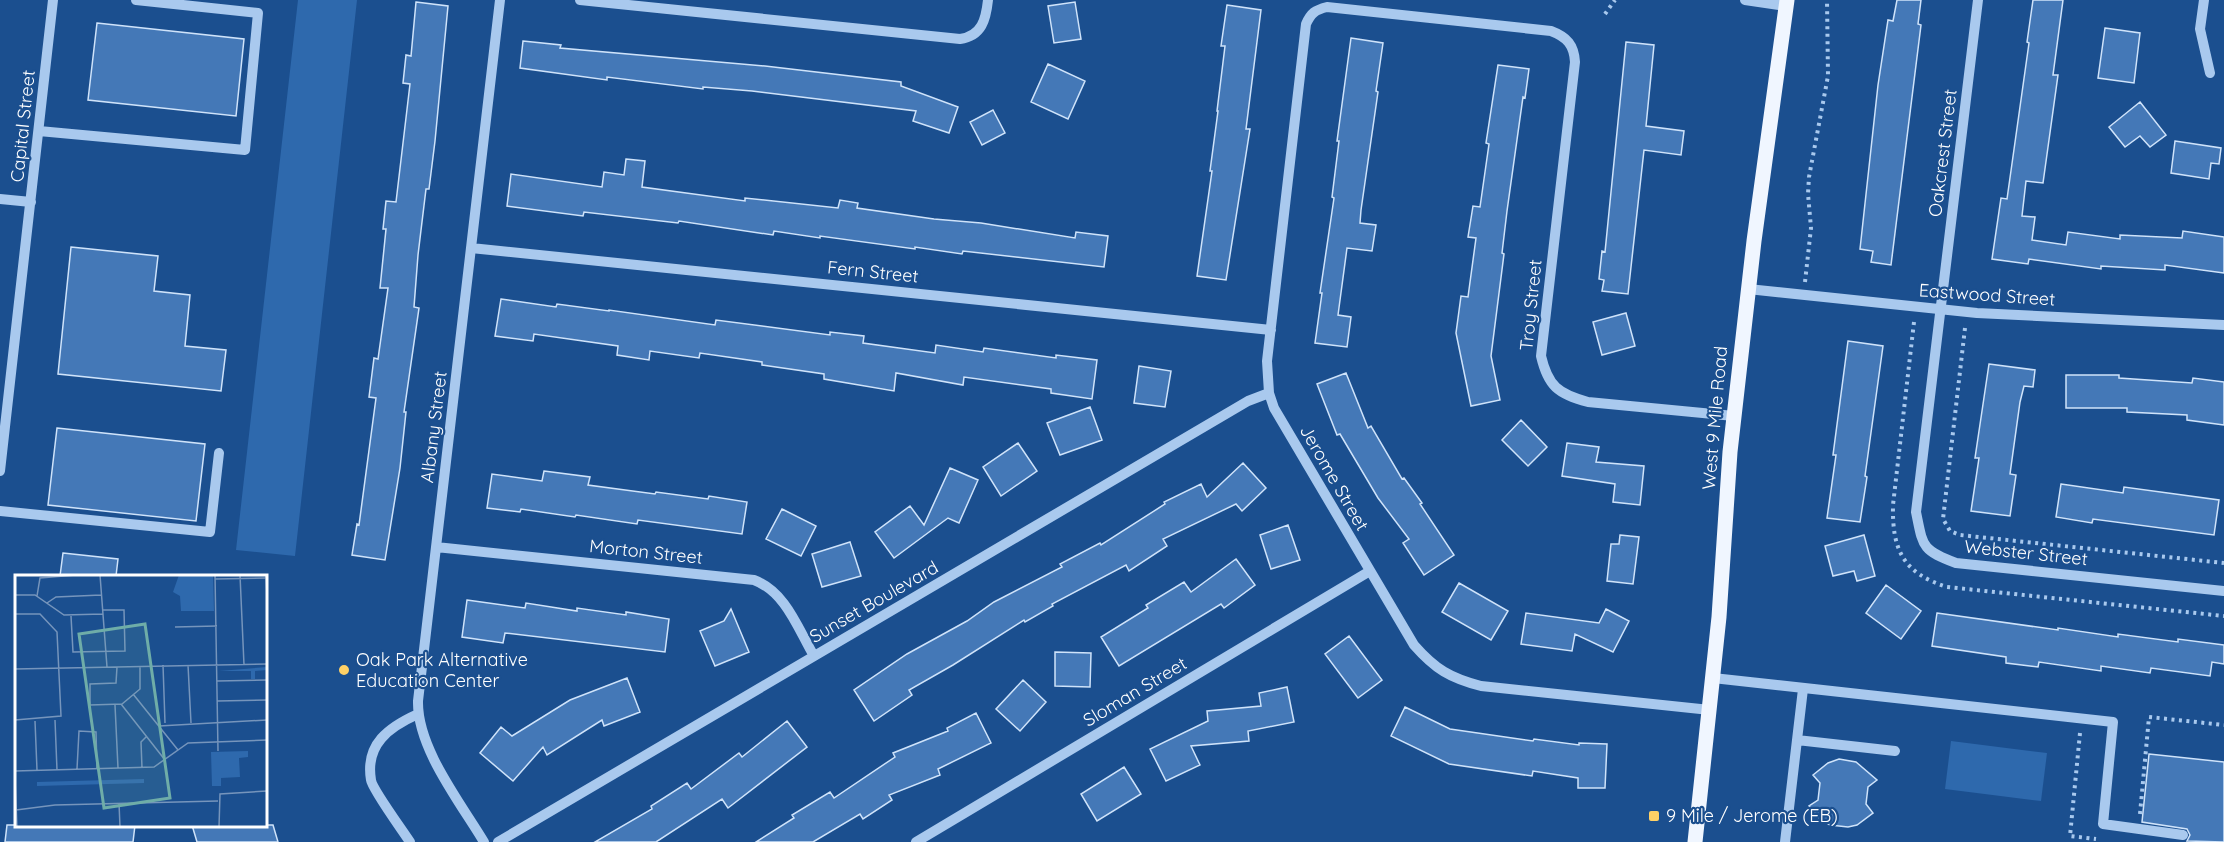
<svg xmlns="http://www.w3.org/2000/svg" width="2224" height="842" font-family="Quicksand,sans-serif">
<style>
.green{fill:#2e69ad}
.building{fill:#4478b7;stroke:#cfe3fa;stroke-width:1.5}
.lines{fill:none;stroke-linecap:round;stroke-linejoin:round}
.path{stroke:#a9c9ee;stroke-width:4;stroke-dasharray:3 4.5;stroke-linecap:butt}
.minor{stroke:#a9c9ee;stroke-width:10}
.major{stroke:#f0f6ff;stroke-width:15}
.poi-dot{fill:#ffd166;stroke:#1b4f8f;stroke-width:2}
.labels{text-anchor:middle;stroke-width:4.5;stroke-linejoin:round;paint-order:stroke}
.street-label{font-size:18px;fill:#fff;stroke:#1b4f8f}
.poi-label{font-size:18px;fill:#fff;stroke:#1b4f8f;text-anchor:start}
.inset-road{fill:none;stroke:#7695bc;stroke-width:1.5}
.view{fill:#6fada8;fill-opacity:0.15;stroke:#6fada8;stroke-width:3}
.inset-edge{fill:none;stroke:#fff;stroke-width:3}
</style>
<rect width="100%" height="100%" fill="#1b4f8f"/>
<path class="green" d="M298 0H357L295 556 236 550Z
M1951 741 2047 753 2041 801 1945 789Z"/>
<path class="building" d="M1897 0H1921L1918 24 1921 25 1891 265 1871 262 1873 251 1860 249 1878 85 1888 20 1893 21Z
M2033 0H2063L2053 75H2058L2043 183 2026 181 2022 216 2035 217 2032 240 2066 245 2068 232 2120 239V235L2182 238 2183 231 2224 237V273L2165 265V270L2101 266V269L2029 259 2028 264 1992 259 2001 198 2007 199 2029 43 2027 42Z
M416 2 448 6 435 141 429 189H426L418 255 414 307 419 308 404 412H406L400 468 385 560 352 555 357 524 359 525 376 398 369 397 374 358 378 359 388 288H380L386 229H383L386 201 396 202 410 84 403 83 406 55 411 56Z
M1075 2 1081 39 1054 43 1048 6Z
M1227 5 1261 10 1246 129H1250L1226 280 1197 276 1212 171H1210L1218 111H1217L1225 46H1221Z
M97 23 244 39 236 116 88 100Z
M2105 28 2140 33 2134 83 2098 78Z
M1351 38 1383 43 1376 91 1378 92 1361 210 1360 223 1376 225 1372 251 1347 248 1338 315 1351 317 1347 347 1315 343 1322 293H1320L1334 198 1332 197 1339 141H1337Z
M523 41 561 45 560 48 765 66 901 82V86L958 107 949 133 913 121 916 111 752 91 703 87V89L607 77V80L520 68Z
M1626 42 1654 45 1646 126 1684 131 1681 155 1644 150 1628 294 1602 291 1604 280 1599 279 1602 251 1605 252Z
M1048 64 1085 81 1068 119 1031 102Z
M1498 65 1529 69 1525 98 1523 97 1507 211 1502 253 1504 254 1491 356 1500 400 1471 406 1456 333 1461 296 1468 297 1476 238 1468 237 1473 206 1480 207 1489 144 1486 143Z
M2140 102 2166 135 2150 147 2140 136 2125 147 2109 127Z
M993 110 1005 133 982 145 970 122Z
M2175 141 2221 148 2219 164 2211 163 2209 179 2171 173Z
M626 159 645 161 642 187 745 201V198L838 208 840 200 858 203 857 208 934 219 981 223 1075 238 1076 232 1108 236 1104 267 963 251 962 254 915 247V249L820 236V238L774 231 773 235 679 221 678 223 584 212 583 216 507 206 511 174 602 187 604 172 624 175Z
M71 247 158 256 154 291 190 295 185 346 226 350 221 391 58 374Z
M501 299 556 307 557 304 609 311V310L715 325 716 320 830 335V332L864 336 863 343 935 353 936 345 983 352 984 348 1056 358V355L1097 360 1092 399 1051 393V389L964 377 963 385 896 373 894 391 824 379V374L762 365V362L700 353 699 358 650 351 649 360 617 355 618 346 534 334 533 341 495 336Z
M1626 313 1635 346 1602 355 1593 322Z
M1848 341 1883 346 1865 476 1867 477 1860 522 1827 518 1836 455H1833Z
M1989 364 2035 370 2033 387 2024 386 2020 402 2010 474 2016 475 2010 516 1971 511 1979 458H1975Z
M1139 366 1171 371 1165 407 1134 403Z
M1346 373 1368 428 1371 426 1402 479 1404 478 1422 503 1420 504 1454 555 1424 575 1403 543 1409 539 1378 498 1340 434 1337 435 1317 384Z
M2066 375H2119V378L2192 383 2193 378 2224 382V425L2187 420V415L2127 412V408H2066Z
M1090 407 1102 440 1060 455 1047 423Z
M1521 420 1547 447 1528 466 1502 440Z
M57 428 205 444 196 521 48 505Z
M1018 443 1037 471 1001 496 983 467Z
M1567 443 1599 447 1596 462 1644 466 1640 505 1613 502 1615 484 1562 476Z
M1243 463 1266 488 1242 511 1236 504 1163 539 1167 546 1129 571 1126 565 1052 604 1053 606 1025 622 1024 620 953 665 909 690 912 695 874 721 854 690 907 654 967 621 994 602 1062 567 1060 564 1100 543 1101 545 1165 504 1164 502 1201 484 1207 497Z
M950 468 978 480 959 523 948 518 894 558 875 532 910 506 924 525Z
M544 471 590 477 588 485 655 494 656 492 708 499 709 496 747 502 742 534 638 520 637 524 576 515 575 517 521 509 520 512 487 508 492 474 542 481Z
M2061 484 2123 493 2124 487 2219 500 2214 535 2093 519 2092 523 2056 517Z
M782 509 816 526 801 556 766 539Z
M1288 525 1300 560 1271 569 1260 535Z
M1620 535 1639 537 1633 584 1607 581 1611 544H1619Z
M1864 535 1875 576 1857 581 1854 571 1833 576 1825 546Z
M850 542 861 576 822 587 812 554Z
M63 553 118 559 116 576H60Z
M1236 559 1255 585 1224 608 1221 604 1119 666 1101 637 1148 608 1146 605 1184 582 1191 592Z
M1459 583 1508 611 1491 640 1442 612Z
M1886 585 1921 611 1901 639 1866 613Z
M467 600 525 608 526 603 577 611V608L626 615V612L669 619 665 652 505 633 503 643 462 637Z
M731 609 749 652 715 666 700 631 724 621Z
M1606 609 1629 621 1613 652 1575 634 1572 651 1521 644 1526 613 1599 623Z
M1937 613 2058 630V628L2118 637V634L2178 642V639L2224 645V664L2212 662 2210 676 2151 668 2150 673 2101 666V671L2039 662 2038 667 2006 663V657L1932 646Z
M1349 636 1382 680 1358 698 1325 654Z
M1055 652 1091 653 1090 687 1055 686Z
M627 678 640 712 604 726 602 720 547 755 543 747 513 781 480 753 501 727 512 736 570 700Z
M1023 680 1046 702 1020 731 996 709Z
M1287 687 1294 722 1248 731 1249 741 1191 746 1200 765 1166 781 1150 749 1208 721 1207 711 1261 706 1259 693Z
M1405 707 1450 729 1533 741 1534 739 1579 745V743L1607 744 1605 788H1578V778L1533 771 1532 776 1449 764 1391 736Z
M976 713 991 743 938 769 940 775 889 795 892 800 863 819 860 814 813 842H756L794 818 792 815 830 792 834 798 895 757 893 753 948 731 947 728Z
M787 721 807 747 728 808 722 799 656 842H595L652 809 651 806 687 783 691 789 739 753 742 757Z
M2149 754 2224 762V842L2187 841 2190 835 2187 829 2142 822Z
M1839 759 1856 762 1877 780 1868 787 1866 804 1873 813 1857 825 1848 827 1830 825 1821 820 1809 806 1818 800 1820 783 1813 775 1828 763Z
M1124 767 1141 794 1097 821 1081 794Z
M7 825H135L133 842H5Z
M192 825H273L278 842H197Z"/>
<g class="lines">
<path class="path" d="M1605 14 1615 0
M1805 282 1811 228 1808 194 1809 177 1828 76 1827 0
M1914 322 1893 505C1892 550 1903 573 1947 587L2224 616
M1965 328 1943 519 1950 531 1960 535 2224 563
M2080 733 2070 836 2096 839
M2140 814 2149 717 2224 725"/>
<path class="minor" d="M580 0 960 39C982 36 986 19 988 0
M1745 0 1786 6
M1978 0 1916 512C1923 546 1921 550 1956 563L2224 591
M2204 0 2200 29 2210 73
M39 131 245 150 258 13 136 0
M0 199 31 202
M471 248 1271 330
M1748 289 1977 313 2224 325
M0 471 53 0
M0 511 210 532 219 453
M436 547 754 580C786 592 798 629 814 656
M1713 678 2113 722 2103 824 2183 835
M1710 710 1481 686C1450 678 1435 669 1414 645L1274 408 1269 393 1267 361 1306 24C1311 13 1315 10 1327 7L1551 31C1567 37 1574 45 1575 62L1541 356C1548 386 1558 394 1588 402L1734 416
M1797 740 1895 751
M410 842C403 831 372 789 371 780 365 744 389 727 418 714
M484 842C460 802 417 748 418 701L500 0
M498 842 1248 401 1269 393
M916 842 1370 571
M1785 842 1803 689"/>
<path class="major" d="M1695 842 1719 617 1730 452 1754 241 1787 0"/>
</g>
<g class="poi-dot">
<circle cx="344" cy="670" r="6"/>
<rect x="1648" y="810" width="12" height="12" rx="3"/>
</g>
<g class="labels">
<g class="street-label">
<text transform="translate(23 126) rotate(-84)" y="6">Capital Street</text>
<text transform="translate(1943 153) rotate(-83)" y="6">Oakcrest Street</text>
<text transform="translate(873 272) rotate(6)" y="6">Fern Street</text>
<text transform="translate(1987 295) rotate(4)" y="6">Eastwood Street</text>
<text transform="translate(1531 305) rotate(-84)" y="6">Troy Street</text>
<text transform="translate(1715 418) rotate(-85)" y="6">West 9 Mile Road</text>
<text transform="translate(434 427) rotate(-83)" y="6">Albany Street</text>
<text transform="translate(1334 478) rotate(60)" y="6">Jerome Street</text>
<text transform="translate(646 552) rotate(6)" y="6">Morton Street</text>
<text transform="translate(2026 553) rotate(6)" y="6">Webster Street</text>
<text transform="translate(874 602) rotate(-30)" y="6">Sunset Boulevard</text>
<text transform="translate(1135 692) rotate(-31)" y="6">Sloman Street</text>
</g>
<g class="poi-label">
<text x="356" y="666">Oak Park Alternative<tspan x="356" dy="21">Education Center</tspan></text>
<text x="1666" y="822">9 Mile / Jerome (EB)</text>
</g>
</g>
<g transform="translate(15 575)">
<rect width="252" height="252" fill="#1b4f8f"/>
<path d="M164 0 198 1 199 36H166L165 21 158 17ZM252 92V95L240 96V104H236V96H204ZM233 176V182L224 183 225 202 206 203V211H197L196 177ZM129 204V208L22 211V207Z" fill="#2e69ad"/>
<path class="inset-road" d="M85 0 92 92M200 0 203 176M225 0 229 90M251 0 252 20M200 4 252 3M0 20H20L49 40 88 39M22 21 25 3 61 0M32 28 41 22 86 20M0 39H25L42 57 46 141 0 145M56 41 58 77 110 76 109 35H88M160 52 202 51M148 90 150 148M173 90 176 148M102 92 101 108 75 109V130L107 129 125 114V92M0 94 252 89M202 106 252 105M118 119 163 175M202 126 252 125M106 129 150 185M100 130 103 193M40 145 42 195M20 146 22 195M144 151 252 145M127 193 126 167 131 162M62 194 64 156 81 157 82 194M0 196 139 192 173 168 252 165M0 204 2 252M104 228 105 252M1 235 40 230 203 226M204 252 205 219 252 216"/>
<path class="view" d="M130 49 155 223 89 233 64 59Z"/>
<rect width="252" height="252" class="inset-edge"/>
</g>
</svg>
